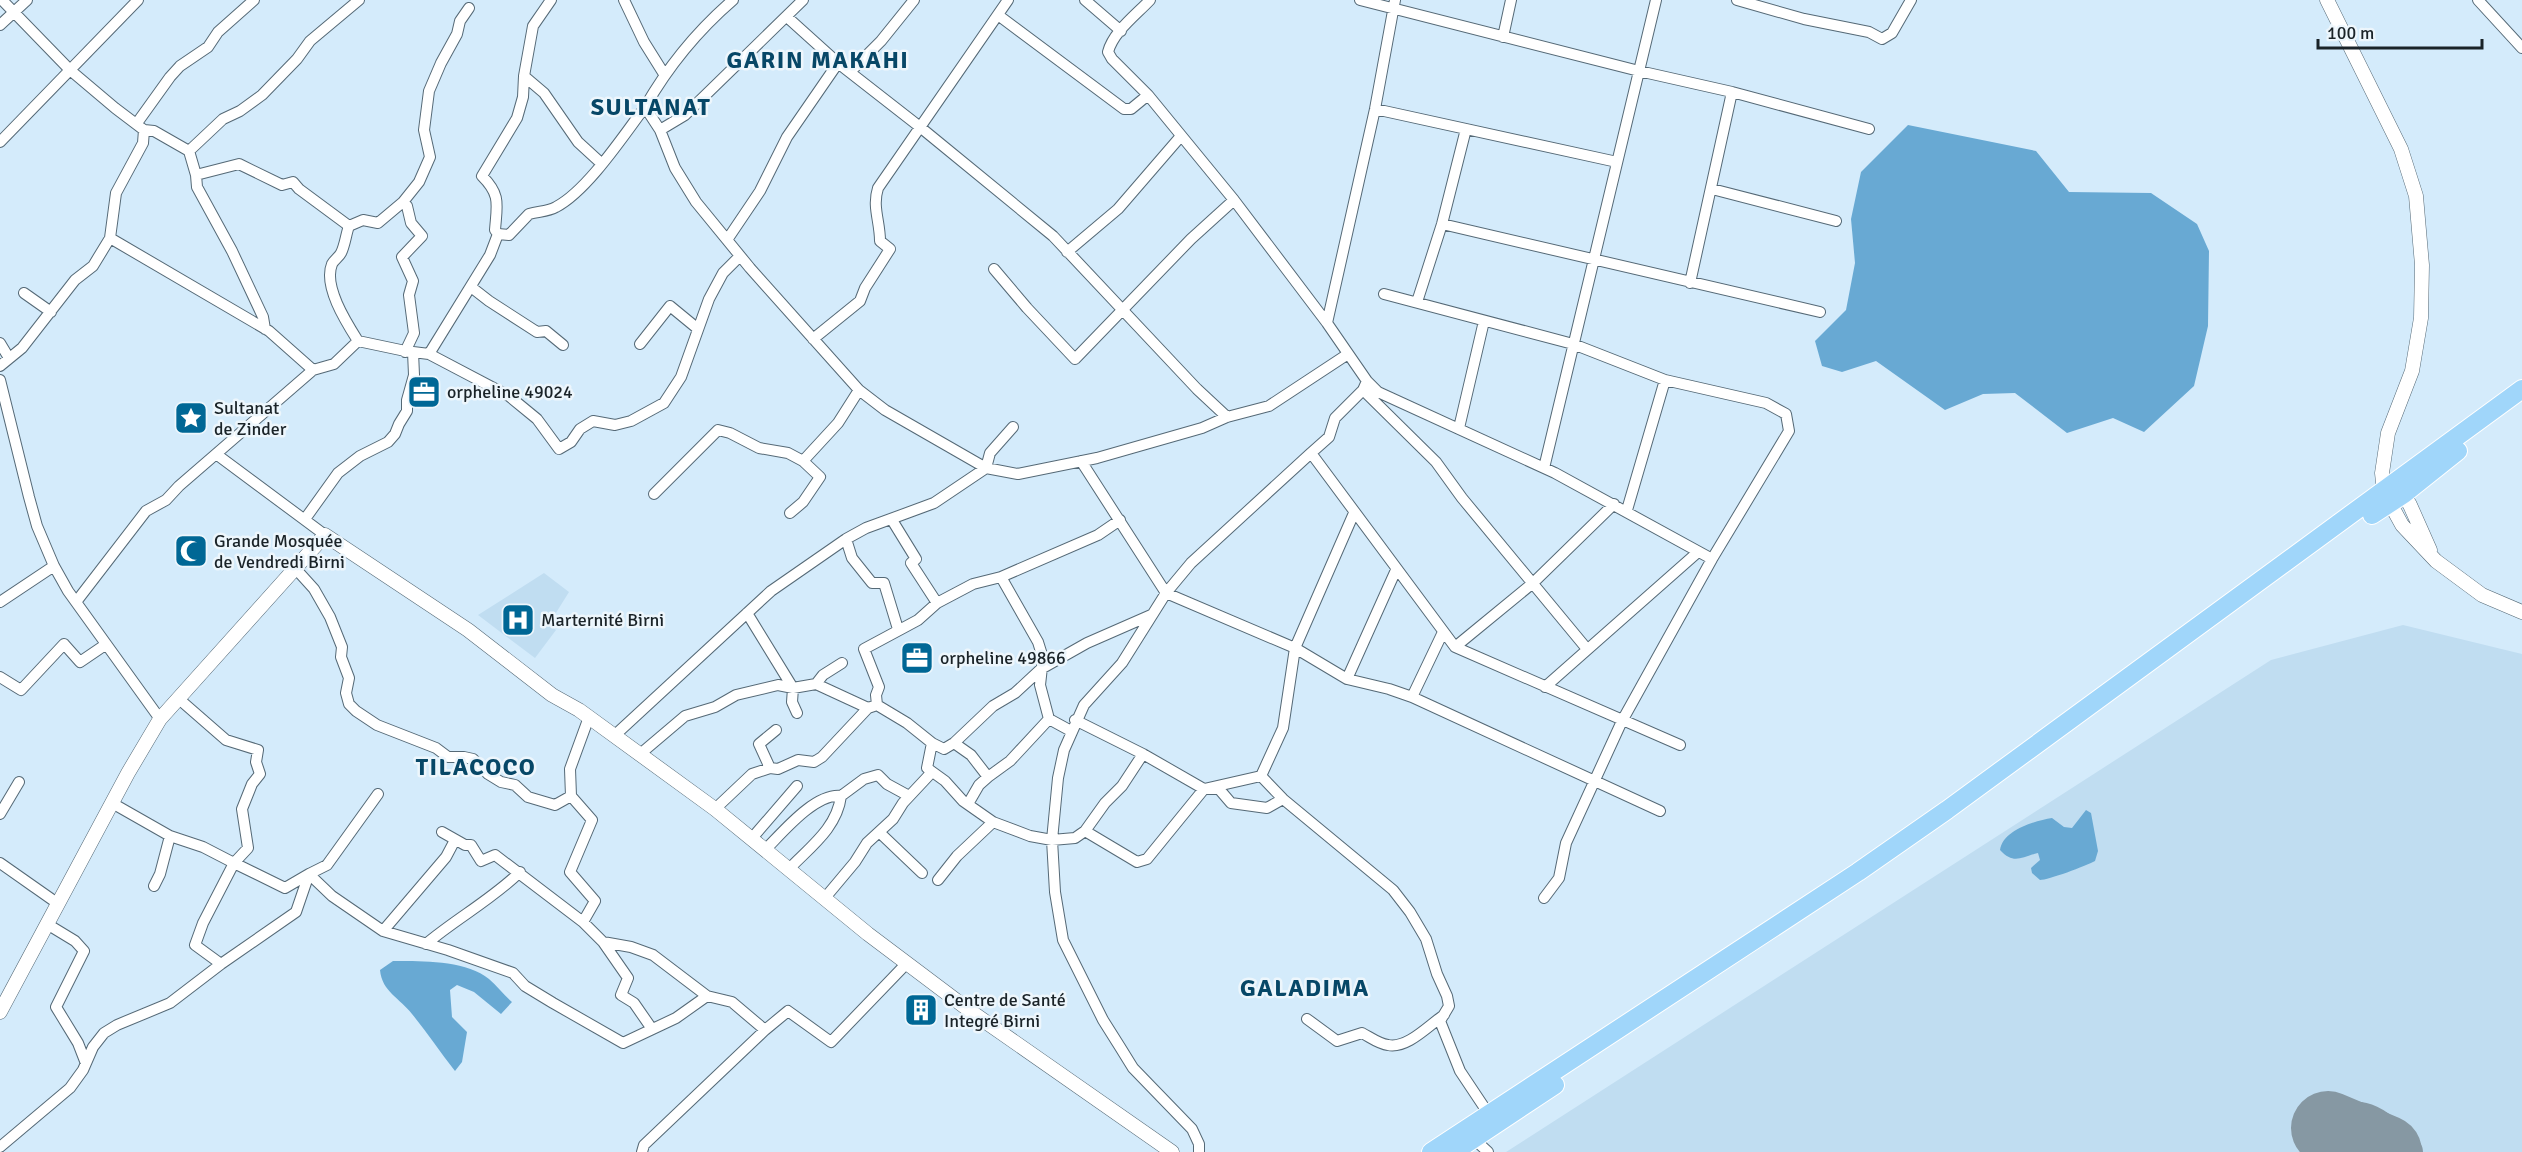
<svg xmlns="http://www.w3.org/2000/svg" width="2522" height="1152" font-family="Signika,sans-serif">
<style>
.built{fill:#c0ddf1}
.water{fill:#68a9d3}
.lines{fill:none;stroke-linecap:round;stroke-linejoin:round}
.taxiway{stroke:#8698a3;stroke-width:30}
.runway{stroke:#8698a3;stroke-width:74}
.minor-casing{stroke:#556976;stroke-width:12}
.tertiary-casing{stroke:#556976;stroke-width:15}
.trunk-casing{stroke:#fff;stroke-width:20}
.minor{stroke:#fff;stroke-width:10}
.tertiary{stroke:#fff;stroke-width:14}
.trunk{stroke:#a0d6fa;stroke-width:18}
.labels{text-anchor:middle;stroke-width:5;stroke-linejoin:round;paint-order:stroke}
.poi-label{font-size:18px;fill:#1a2328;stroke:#edf6fc;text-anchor:start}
.district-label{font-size:24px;font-weight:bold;letter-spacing:1.5px;fill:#074767;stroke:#edf6fc}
</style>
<rect width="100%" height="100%" fill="#d4ebfb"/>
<path class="built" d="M544 573 569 592 549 624 556 630 535 658 478 615Z
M2403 625 2522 654V1152H1506L2271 660Z"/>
<path class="water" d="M1908 125 2036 151 2069 192 2151 193 2197 224 2209 251 2208 326 2194 386 2144 432 2113 418 2067 433 2015 393 1983 394 1945 410 1876 361 1842 372 1822 366 1815 341 1846 310 1855 263 1851 219 1861 172Z
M2086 810 2091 813 2098 851 2095 861C2086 866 2048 880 2040 880L2032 873 2031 868 2040 860 2038 853C2021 857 2014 865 2000 850 2003 830 2034 821 2052 818L2064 827 2072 828Z
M393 961C421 961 466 960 489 979 497 986 504 995 512 1002L501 1014 474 992 457 985 450 990 452 1017 467 1032 462 1062 455 1071C440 1052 427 1032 412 1014 400 998 382 992 380 970Z"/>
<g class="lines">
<path class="taxiway" d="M2326 1152C2322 1143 2325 1138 2331 1131 2358 1098 2387 1130 2408 1152"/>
<path class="runway" d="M2328 1128 2385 1152"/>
<g class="minor-casing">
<path id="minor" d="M2 0 70 70 115 108 144 130 154 131 189 151 223 119 240 111 262 95 297 59 310 41 359 0
M551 0 533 26 524 76 523 97 517 118 482 176C501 195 497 204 495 230L498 234 490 255 429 354 509 396 537 419 559 449 571 442 580 429 593 421 615 425 631 421 664 403 681 377 709 299 723 273 740 256
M624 0 644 42 664 74
M733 0C697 31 669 65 645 107L660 130 675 168 696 202 750 268 859 390 885 410 986 468 990 453 1013 427
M1085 0 1121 31
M1150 0C1136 15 1113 32 1108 52L1112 59 1148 95 1234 200 1327 323
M1360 0 1639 71 1732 92 1869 129
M1395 0 1375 109 1327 323 1367 381 1378 392 1555 473 1712 559
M1737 0 1804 19 1869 32 1882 39 1892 33 1911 0
M2478 0 2522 48
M998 15 1124 109H1131L1148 95
M787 17 838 63 920 127 1053 236 1197 389 1227 417
M0 25 27 0
M1503 37 1511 0
M850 72 881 41 914 0
M524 76 544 93 578 142 602 164
M1375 109 1617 162
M137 123 170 77 180 66 208 47 218 32 254 0
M660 130 685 115 803 0
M0 142 138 0
M189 151 196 175 197 187 232 251 263 317 265 329
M196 175 239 164 282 185 293 182 299 189 349 226
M1712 189 1836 221
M403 202 407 206 411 223 422 236 402 257 413 281 409 295 414 333 405 352
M1442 224 1820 312
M498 234 509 235 529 214C539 211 547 212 556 207 587 191 624 135 645 107
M110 238 116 193 143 143 144 130
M727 240 760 191 787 137 838 63
M1067 252 1118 209 1181 136
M994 269 1027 308 1075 359 1191 239 1234 200
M1690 283 1732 92
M471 287 489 301 537 332 546 331 563 345
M24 293 51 312
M1384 294 1573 344 1665 380 1766 403 1786 414 1789 431 1712 559 1622 721 1566 843 1559 878 1544 898
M1417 302 1442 224 1466 129
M813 339 860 301 865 288 890 249 880 241C880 221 872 207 878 188L1008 0
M358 341 410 352
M0 343 9 358
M640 344 670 306 698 329
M0 366 22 348 75 280 93 266 110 238 269 331 313 370 179 486 166 500 146 511 76 602
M313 370 334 364 358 341C346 322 323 286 332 264 334 260 339 257 341 253 345 245 346 234 349 226L363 220 378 223 403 202 419 182 430 157 424 130 429 91 441 63 457 34 460 21 469 8
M0 380 29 497 37 526 54 566 68 591 160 719
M1367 381 1363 390 1335 418 1329 437 1311 453 1455 647 1533 583 1614 504
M1363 390 1436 462 1462 498 1587 649
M1459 428 1484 321
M216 454 325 535
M803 461 838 423 859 390
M1081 461 1166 593 1295 648 1347 679 1389 689 1412 697 1660 811
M1544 468 1656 0
M654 494 718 430 730 433 759 448 788 453 803 461 820 477 803 502 790 513
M1627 510 1665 380
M305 519 338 473 360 456 388 442 395 434 399 424 407 411V400L414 375 413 352 429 354
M892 520 916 559 911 563 937 603
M846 539 852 558 872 583H884L898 629
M295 568 314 589 330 617 342 647 341 657 349 678 346 693 349 704 356 711 377 725 436 748 448 757H464L473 759 488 774 501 782 515 785 528 797 555 805 571 796
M1001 577 1038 642 1043 658 1040 685 1049 719 1071 731
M0 602 54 566
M747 613 793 688 792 702 797 713
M1455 647 1680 745
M0 677 21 690 64 644 80 662 105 645
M1347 679 1396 570
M816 684 823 675 842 663
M1545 687 1698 552
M1412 697 1443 632
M179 699 226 740 258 750 256 762 260 774 252 784 242 809 248 848 234 863 285 888 309 874 332 896 383 931 448 950 513 973 525 986 553 1003 623 1043 676 1018 707 996
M877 705 876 695 879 687 864 649 918 620 937 603 973 584 1001 577 1098 535 1120 520
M1075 720 1143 754 1204 789H1219L1231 803 1267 808 1283 799
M614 736 771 591 846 539 866 528 934 503 986 468 1018 474 1097 458 1202 428 1227 417 1269 406 1348 354
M932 743 944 749 954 743 993 706 1015 693 1041 669 1087 643 1151 615
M954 743 971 755 988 777 1010 761 1049 719
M639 755 685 716 715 707 736 695 778 685 793 688 816 684 868 708
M770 768 759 744 776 730
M1261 776 1283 799 1393 890 1410 912 1426 939 1437 974 1447 996 1449 1006 1440 1021 1460 1071 1492 1119
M968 804 979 785 988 777
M715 809 752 774 770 768 778 769 798 760 814 762 822 757 868 708 877 705 907 723 932 743 927 768 945 781 963 801 993 822 1030 836 1052 840 1075 838 1085 831 1105 803 1122 786 1143 754
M0 814 19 782
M1085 831 1137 862 1147 859 1204 789 1261 776 1283 728 1295 648 1354 513
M442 832 465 845H471L481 861 495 855 583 922 603 942 631 947 653 955 707 996 732 1002 765 1030
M879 832 922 873
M753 837 797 786
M766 849C783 832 815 793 841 796L864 779 878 775 887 784 909 796
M0 863 57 903
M789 869C810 847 837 828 841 796
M938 880 957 856 993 822
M154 886 160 874 170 836
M824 899 855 862 867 843 893 819 903 803 932 772
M583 922 595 901 570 872 592 820 571 796 570 769 589 717
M47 924 75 941 84 951 56 1007 78 1043 85 1061
M383 931 446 857 455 840
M603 942 628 978 621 995 634 1003 652 1029
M426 944C457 918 491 900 520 872
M221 964 296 912 309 874 327 865 378 794
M1307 1019 1337 1041 1362 1033C1370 1037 1379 1044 1388 1045 1407 1049 1428 1026 1444 1015
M1474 1139 1488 1152
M0 1147 70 1088 83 1070 93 1047 104 1033 117 1025 170 1003 221 964 195 945 203 923 234 863 203 847 170 836 112 803
M642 1152 644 1145 765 1030 788 1011 831 1042 907 963
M1199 1152V1144L1192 1129 1133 1068 1120 1047 1103 1020 1063 940 1055 892 1052 840 1058 778 1064 750 1084 705 1122 663 1166 593 1191 563 1311 453"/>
</g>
<g class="tertiary-casing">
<path id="tertiary" d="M2327 0 2401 149 2416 196 2422 265 2421 318 2412 371 2388 433 2382 473 2384 492 2402 525 2436 561 2482 595 2522 612
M2399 487 2410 505 2430 550
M0 1012 128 773 160 719 325 535 468 630 552 695 579 710 715 809 868 934 973 1013 1172 1152"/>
</g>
<g class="trunk-casing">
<path id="trunk" d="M2372 515 2404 494 2458 451
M1431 1152 1858 872 1947 810 2522 389
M1454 1152 1555 1085"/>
</g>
<use href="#minor" class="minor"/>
<use href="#tertiary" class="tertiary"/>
<use href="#trunk" class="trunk"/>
</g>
<defs>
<g id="office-square" transform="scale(1.725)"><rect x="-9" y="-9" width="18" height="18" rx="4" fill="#006795" stroke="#edf6fc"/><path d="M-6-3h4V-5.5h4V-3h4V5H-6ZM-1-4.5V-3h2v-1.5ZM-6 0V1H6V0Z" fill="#fff"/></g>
<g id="sight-square" transform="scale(1.725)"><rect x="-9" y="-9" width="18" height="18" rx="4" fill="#006795" stroke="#edf6fc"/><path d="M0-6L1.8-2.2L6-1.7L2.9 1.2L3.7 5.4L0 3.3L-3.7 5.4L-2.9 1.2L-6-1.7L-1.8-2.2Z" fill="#fff"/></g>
<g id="mosque-square" transform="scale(1.725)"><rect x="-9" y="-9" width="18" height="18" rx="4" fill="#006795" stroke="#edf6fc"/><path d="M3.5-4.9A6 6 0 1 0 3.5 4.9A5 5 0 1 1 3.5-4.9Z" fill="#fff"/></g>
<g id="hospital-square" transform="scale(1.725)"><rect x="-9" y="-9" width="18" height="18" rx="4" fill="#006795" stroke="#edf6fc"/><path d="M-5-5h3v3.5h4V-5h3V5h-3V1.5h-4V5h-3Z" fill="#fff"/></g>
<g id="building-square" transform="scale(1.725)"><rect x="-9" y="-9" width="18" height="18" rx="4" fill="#006795" stroke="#edf6fc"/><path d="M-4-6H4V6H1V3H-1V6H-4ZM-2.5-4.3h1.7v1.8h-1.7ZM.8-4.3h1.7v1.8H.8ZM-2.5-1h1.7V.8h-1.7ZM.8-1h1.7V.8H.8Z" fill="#fff"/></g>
</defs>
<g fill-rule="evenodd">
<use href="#office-square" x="424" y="392"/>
<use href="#sight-square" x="191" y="418"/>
<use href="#mosque-square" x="191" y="551"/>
<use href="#hospital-square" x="518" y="620"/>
<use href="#office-square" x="917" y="658"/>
<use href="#building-square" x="921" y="1010"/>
</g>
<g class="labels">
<g class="poi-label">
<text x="447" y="398">orpheline 49024</text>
<text x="214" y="414">Sultanat<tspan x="214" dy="21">de Zinder</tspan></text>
<text x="214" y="547">Grande Mosquée<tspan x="214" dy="21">de Vendredi Birni</tspan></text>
<text x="541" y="626">Marternité Birni</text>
<text x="940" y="664">orpheline 49866</text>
<text x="944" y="1006">Centre de Santé<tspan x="944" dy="21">Integré Birni</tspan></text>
</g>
<g class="district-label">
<text x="818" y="68">GARIN MAKAHI</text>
<text x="651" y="115">SULTANAT</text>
<text x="476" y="775">TILACOCO</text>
<text x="1305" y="996">GALADIMA</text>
</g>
</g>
<path d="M2318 39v9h164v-9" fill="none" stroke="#1a2328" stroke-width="3"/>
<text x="2327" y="39" font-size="18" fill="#1a2328" stroke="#edf6fc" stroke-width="4.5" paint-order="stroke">100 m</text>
</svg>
